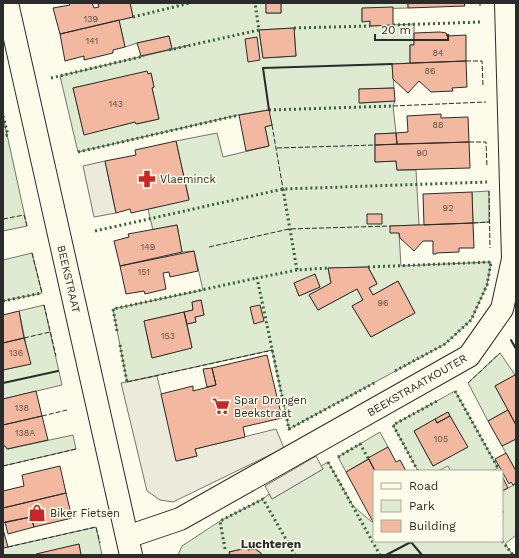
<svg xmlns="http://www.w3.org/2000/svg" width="519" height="558" font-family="'Work Sans',sans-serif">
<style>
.green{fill:#deebd1;stroke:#74746e;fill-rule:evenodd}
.parking{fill:#eceadb;stroke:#74746e}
.building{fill:#f2b8a0;stroke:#2b2b2b}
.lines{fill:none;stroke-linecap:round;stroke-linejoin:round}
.minor-casing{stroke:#2b2b2b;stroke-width:24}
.minor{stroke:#fdfbea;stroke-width:22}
.hedge{stroke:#34623c;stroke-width:3;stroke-dasharray:2 3;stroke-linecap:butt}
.fence{stroke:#2b2b2b;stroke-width:1;stroke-dasharray:5 2;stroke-linecap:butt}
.wall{stroke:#2b2b2b;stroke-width:2}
.labels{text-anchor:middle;stroke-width:3;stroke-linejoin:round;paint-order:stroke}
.number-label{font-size:9px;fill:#5d4e48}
.poi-label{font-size:11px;fill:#2b2b2b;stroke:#fdfbea;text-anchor:start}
.street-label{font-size:11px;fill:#2b2b2b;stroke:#fdfbea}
.neighbourhood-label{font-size:12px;font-weight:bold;fill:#2b2b2b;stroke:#fdfbea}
</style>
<rect width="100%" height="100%" fill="#fdfbea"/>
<path class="green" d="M130 3H266V13H281V3H408V8L362 9V21H370V26L414 24V45H410V63L392 64 394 88 359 89 360 103 395 101 393 106 396 133 375 134V162L396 161 397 170H416L419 225 390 226 399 233 401 266 491 262 487 285 471 320 445 344 289 429 272 350 127 382 113 309 203 290 194 251 182 252 177 225 153 230 148 209 189 199 176 141 217 133 223 157 269 146 265 127 272 125 268 110 238 115 78 152 60 76 190 45 172 49 169 36 137 43 125 47 119 20 133 17ZM294 28 296 56 263 58 259 30ZM147 72 148 74 151 73 154 87 152 88 159 119 137 124 135 122 84 134 73 88ZM368 267 377 283 369 288 373 295 398 281 415 313 371 337 352 306 363 300 357 289 318 310 309 295 331 283 328 268ZM315 275 320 287 299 296 294 283ZM201 300 204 315 195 317 196 322 187 324 192 347 152 358 144 321 193 310 192 302Z
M3 116 27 226 3 231Z
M489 191V222L473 223 472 192Z
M32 253 42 293 3 301V260Z
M44 305 62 385 3 399V370L30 364 19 311Z
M500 353 515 375 495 386 508 410 488 421 468 383Z
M455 391 498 468 492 471H451L448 466 438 471H418L393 425ZM448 412 467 447 433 466 414 431Z
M380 432 388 447 346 472 338 457Z
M73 435 76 449 3 466V445L6 447 8 449Z
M516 439V471L502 446Z
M328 462 353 506 372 522 374 521V541H502V513L504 512 502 510V491L516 484V535L505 544 513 555H261V553L255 549 248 550 247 548 229 552 230 554 226 555H178L182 546 220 521 263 499 269 494 272 499 323 469 321 466Z
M96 527 102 555H81L79 544 36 555H3V548Z"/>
<path class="parking" d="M105 161 116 213 94 217 83 166Z
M157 376 177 461 197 456 195 449 276 429 284 448 173 502 160 500 147 491 121 383Z
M316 456 323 469 272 499 265 486Z"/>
<path class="building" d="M69 3H92L94 8 99 7 98 4 104 3H130L133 17 60 34 53 8 70 5Z
M266 3H281V13H266Z
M408 3H464L465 6 408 8Z
M393 7V25L370 26V21L362 22V8Z
M119 20 125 47 113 50V53L84 60V56L65 61 60 34Z
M294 28 296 56 263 58 259 30Z
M440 32 446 33 447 36 466 35V61L410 63V45H414V33Z
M169 36 172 49 141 56 137 43Z
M257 37 260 60 248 62 245 39Z
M466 61 467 87 452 88 453 91 431 92 419 81 408 93 393 79 392 64Z
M147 71 148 74 151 73 154 87 152 88 159 119 136 124 135 122 84 135 73 88Z
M394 88 395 101 359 103V89Z
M269 110 272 125 265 127 269 146 246 151 239 115Z
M441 114V118L468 117 469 142 397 144 396 133 408 132 407 116Z
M396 133 397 144 375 145V134Z
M176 141 189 200 131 213 130 209 116 213 105 161 136 155 135 150Z
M469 142 470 168 397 170 396 161 375 162V145Z
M472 192 473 223 424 225 423 194Z
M367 214H382V224H367Z
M473 223 474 248H459V252L436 253V254H433V241H423L414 251 400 238 399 233H390V226Z
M177 225 182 252 120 266 114 241 129 237 128 234Z
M194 251 198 271 170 277 169 272 163 273 166 289 145 294 144 291 126 294 120 266Z
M368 267 377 284 369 288 373 295 398 281 415 313 371 337 352 306 363 300 357 289 318 310 309 295 331 283 328 268Z
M315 274 320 287 299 296 294 283Z
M201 300 204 315 195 317 196 322 187 324 184 312 193 310 192 302Z
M260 305 264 321 254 324 250 307Z
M19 311 24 338 3 343V315Z
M184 312 192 348 152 358 144 321Z
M24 338 31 364 3 370V343Z
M267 355 282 418 243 427 245 437 195 449 197 456 176 461 161 394 193 386V391L216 385 212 368Z
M212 368 216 385 207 387 203 369Z
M515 375 516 377V425L495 386Z
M36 391 42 416 3 425V399Z
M508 410 516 425V439L502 446 488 421Z
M448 412 450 416 437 423 435 419Z
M42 416 48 440 7 449 6 447 3 445V425Z
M450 416 468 447 433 466 414 431 435 419 437 423Z
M388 447 396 462 400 460 406 471H375L368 458Z
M506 453 516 471V483L513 485 511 482 509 484 495 459Z
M369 459 375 471H374V521L373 522 346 472Z
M60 466 66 493 3 508V491L24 486 22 475Z
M502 476 508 488 502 491Z
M66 493 72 518 34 527 31 517 3 523V508Z
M31 517 34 527 8 534 5 522Z
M3 529 8 547 3 548Z
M79 544 81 555H36V554Z
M247 548 248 550 255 549 261 553V555H226L230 554 229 552Z"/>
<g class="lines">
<g class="minor-casing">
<path id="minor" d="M7 3 131 555
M127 537 180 519 469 356 502 309 513 259 506 3"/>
</g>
<use href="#minor" class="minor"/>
<path class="hedge" d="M133 17 190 3
M393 25 481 22
M294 28 370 26
M169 50 259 30 255 3
M51 78 144 56
M269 110 393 106
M3 116 8 135 3 136
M78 152 239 115
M283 189 297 270 328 268
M95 231 283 189 487 182
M368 267 491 262 487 285 471 320 445 344 393 372
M297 270 257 278 289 429 376 382
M3 301 42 293
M117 331 113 309 257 278
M120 345 127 382
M455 391 498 468
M338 457 360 444 368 458
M328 462 380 555
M418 471 393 425 439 400
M502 541 513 555
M225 549 220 521 263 499 295 555"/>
<path class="fence" d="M480 3V6
M466 61H482L483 86
M393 106 486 102
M272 125 283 189
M469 142H486L487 167
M277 148 375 145
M489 191 490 248
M3 219 24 215 27 226
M473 223 489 222
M209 247 289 229 390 226
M32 253 42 293
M44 305 56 356
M24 338 50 332
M127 382 273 350
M468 383 500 353
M42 416 67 410
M3 466 76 449
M8 547 96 527 100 543"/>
<path class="wall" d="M269 110 263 68 392 64
M511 340 516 349
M3 383 58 371
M386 555 411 542 422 555"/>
</g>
<defs>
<g id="pharmacy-bare" transform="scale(1.38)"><path d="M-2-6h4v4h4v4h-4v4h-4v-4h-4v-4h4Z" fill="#c62828" stroke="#fdfbea" stroke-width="2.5" paint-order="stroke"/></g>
<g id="supermarket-bare" transform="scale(1.38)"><path d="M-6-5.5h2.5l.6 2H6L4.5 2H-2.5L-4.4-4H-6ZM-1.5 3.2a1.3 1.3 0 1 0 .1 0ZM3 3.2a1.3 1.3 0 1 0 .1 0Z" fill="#c62828" stroke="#fdfbea" stroke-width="2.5" paint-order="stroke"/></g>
<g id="shop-bare" transform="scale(1.38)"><path d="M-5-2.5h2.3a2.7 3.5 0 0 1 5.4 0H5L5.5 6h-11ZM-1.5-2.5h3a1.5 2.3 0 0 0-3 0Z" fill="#c62828" stroke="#fdfbea" stroke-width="2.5" paint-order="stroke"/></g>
</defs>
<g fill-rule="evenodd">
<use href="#pharmacy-bare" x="147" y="179"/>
<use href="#supermarket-bare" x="221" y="406"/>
<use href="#shop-bare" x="37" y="513"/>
</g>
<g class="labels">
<g class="number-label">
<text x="91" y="22">139</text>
<text x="92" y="44">141</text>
<text x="438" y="56">84</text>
<text x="430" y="74">86</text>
<text x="116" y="107">143</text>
<text x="438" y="128">88</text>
<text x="422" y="156">90</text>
<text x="448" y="211">92</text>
<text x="148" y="250">149</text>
<text x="144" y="275">151</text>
<text x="383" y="306">96</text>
<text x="168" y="339">153</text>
<text x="16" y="356">136</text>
<text x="22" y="411">138</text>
<text x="25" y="436">138A</text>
<text x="441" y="442">105</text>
</g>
<g class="poi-label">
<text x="160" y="183">Vlaeminck</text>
<text x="234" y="404">Spar Drongen<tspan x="234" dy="13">Beekstraat</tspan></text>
<text x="50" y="517">Biker Fietsen</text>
</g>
<g class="street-label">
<text transform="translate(69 279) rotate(77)" y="4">BEEKSTRAAT</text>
<text transform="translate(417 385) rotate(-30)" y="4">BEEKSTRAATKOUTER</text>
</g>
<g class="neighbourhood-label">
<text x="271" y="548">Luchteren</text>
</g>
</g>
<rect width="519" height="558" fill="none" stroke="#2b2b2b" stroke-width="8"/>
<rect x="373" y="470" width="130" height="72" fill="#fdfbea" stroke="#a9a89e"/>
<rect x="381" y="483" width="20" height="6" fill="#fdfbea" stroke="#a9a89e"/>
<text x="409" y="490" font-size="12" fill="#2b2b2b">Road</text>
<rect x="381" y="500" width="20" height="12" fill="#deebd1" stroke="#a9a89e"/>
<text x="409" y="510" font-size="12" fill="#2b2b2b">Park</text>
<rect x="381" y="520" width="20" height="12" fill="#f2b8a0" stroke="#a9a89e"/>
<text x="409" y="530" font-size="12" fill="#2b2b2b">Building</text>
<path d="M375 34v6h73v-6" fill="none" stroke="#2b2b2b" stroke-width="2"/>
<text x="381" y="34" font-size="12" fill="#2b2b2b" stroke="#fdfbea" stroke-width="3" paint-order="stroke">20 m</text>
</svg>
